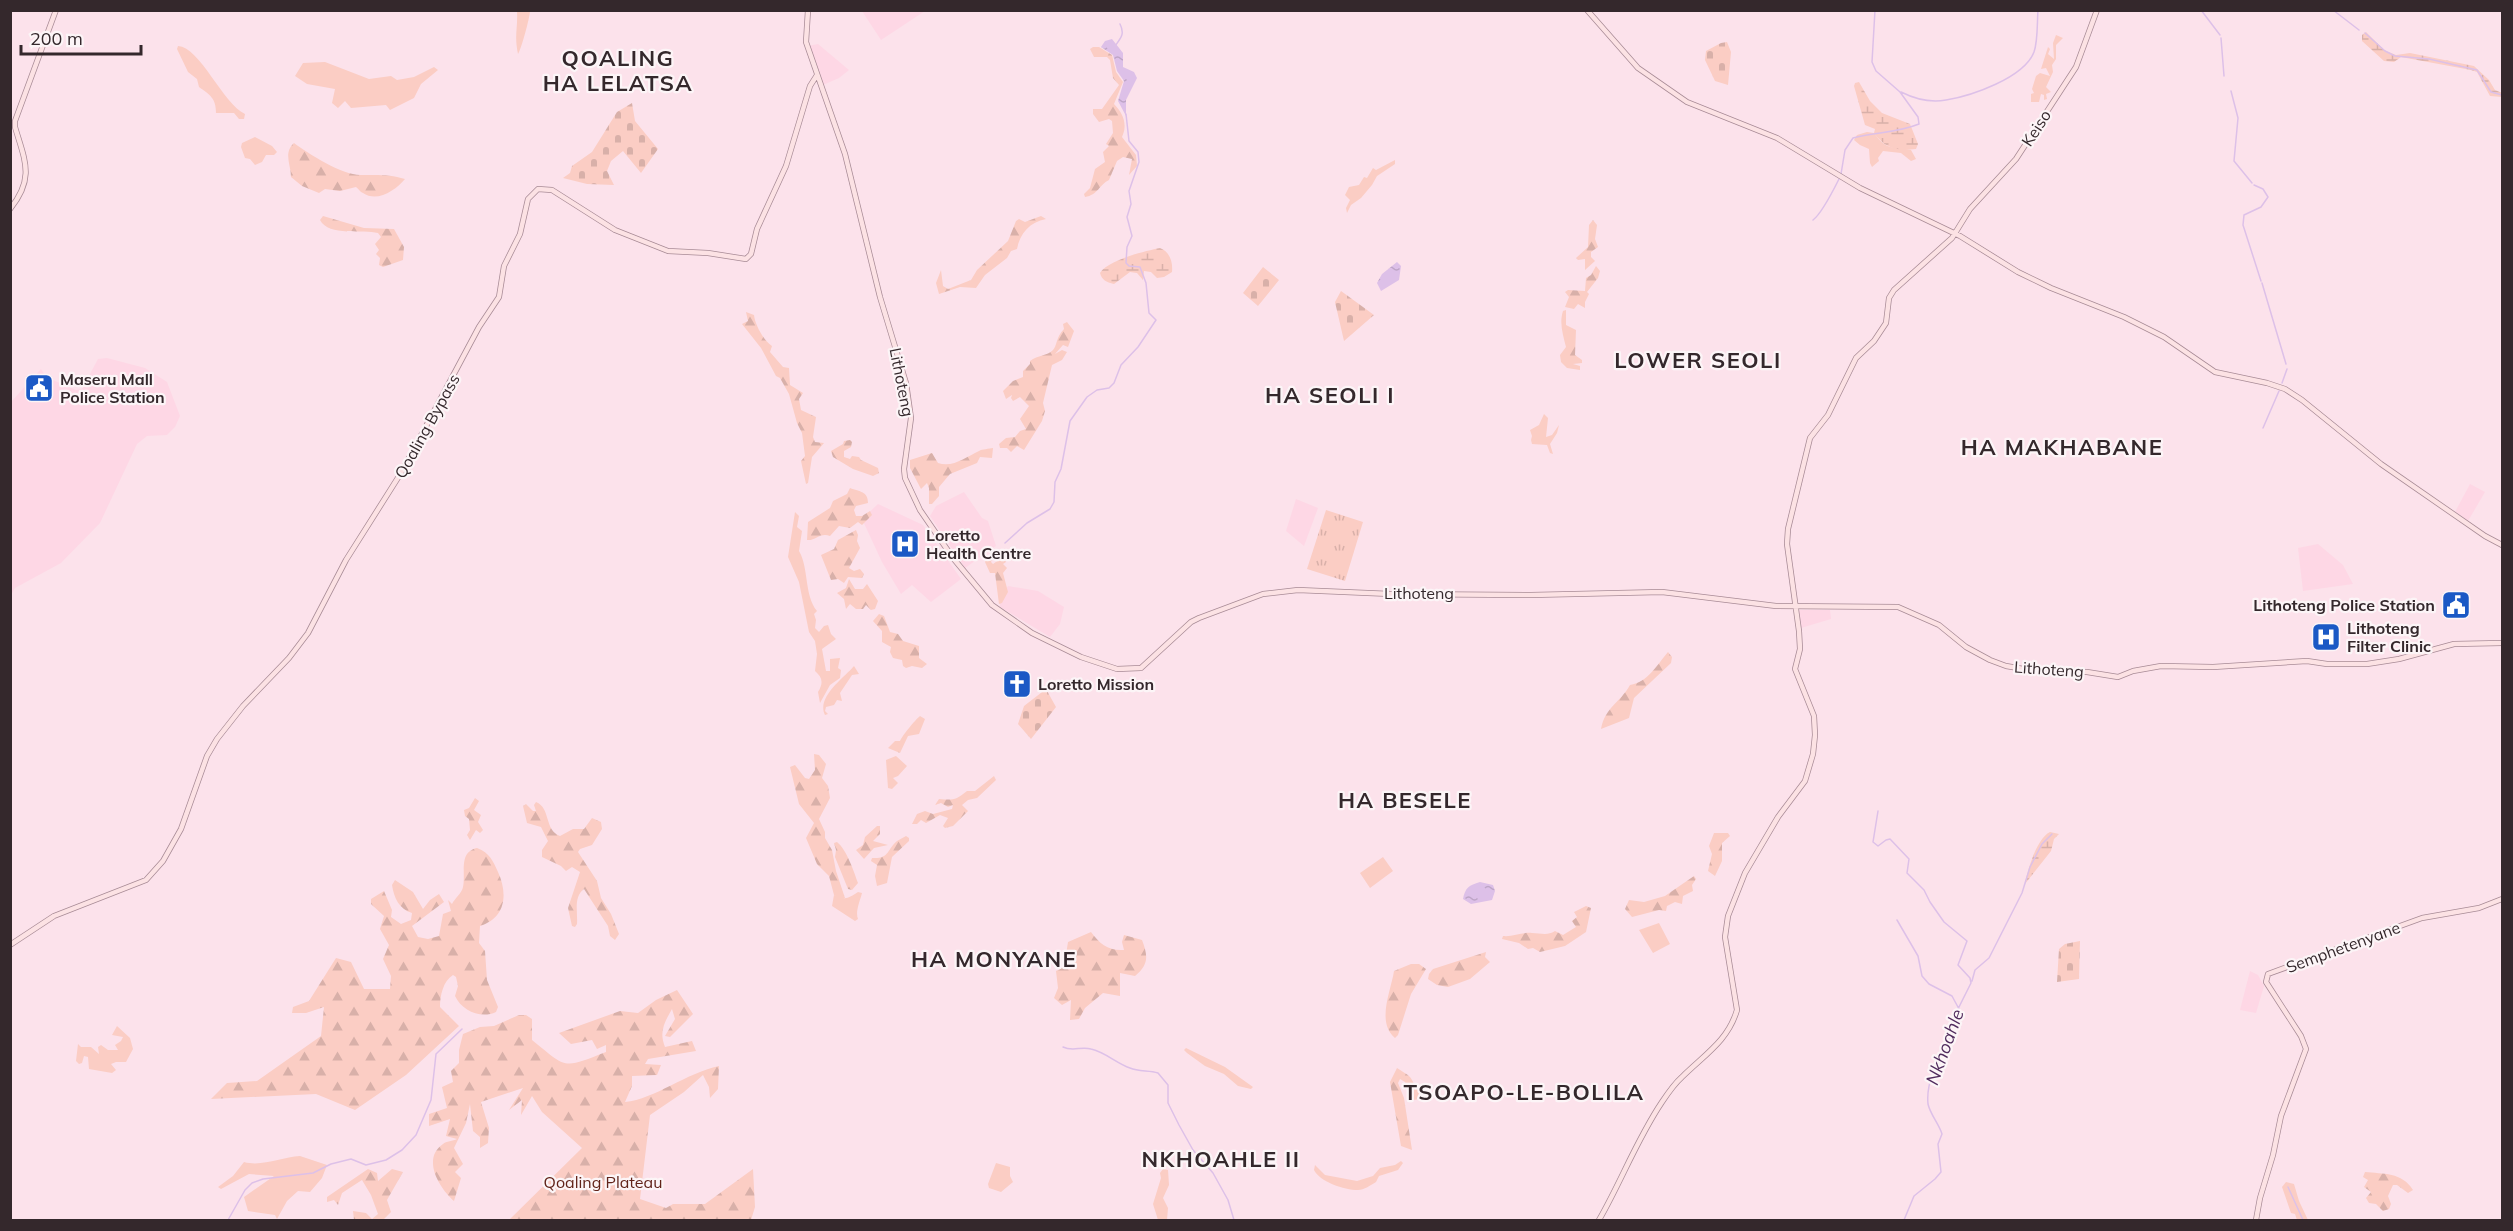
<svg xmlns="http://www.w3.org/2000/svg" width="2513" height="1231" font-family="Mulish,sans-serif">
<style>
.built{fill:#fed7e5}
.green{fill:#fbcdc4}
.forest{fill:url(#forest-firs)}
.wetland{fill:url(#wetland-marsh)}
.cemetery{fill:url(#cemetery-stones)}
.park{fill:url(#park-tufts)}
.water{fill:url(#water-ripples)}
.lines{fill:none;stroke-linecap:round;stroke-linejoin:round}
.stream{stroke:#ddc0e8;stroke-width:1.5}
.secondary-casing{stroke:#a88b96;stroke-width:6}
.secondary{stroke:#fce2e4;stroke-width:4.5}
.labels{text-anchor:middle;stroke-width:4.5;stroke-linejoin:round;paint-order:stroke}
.street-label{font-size:16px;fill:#34282c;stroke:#fcf5f7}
.poi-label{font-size:16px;font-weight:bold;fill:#34282c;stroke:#fcf5f7;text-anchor:start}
.park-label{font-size:16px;fill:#612319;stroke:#fcf5f7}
.water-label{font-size:18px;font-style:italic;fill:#512c5e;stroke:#fcf5f7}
.district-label{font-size:22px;font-weight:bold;letter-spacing:1.5px;fill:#34282c;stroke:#fcf5f7}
</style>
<defs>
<pattern id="forest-firs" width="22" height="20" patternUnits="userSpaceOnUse" patternTransform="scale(1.5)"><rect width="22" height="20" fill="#fbcdc4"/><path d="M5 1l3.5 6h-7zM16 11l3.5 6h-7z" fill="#d8b0a9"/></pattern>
<pattern id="wetland-marsh" width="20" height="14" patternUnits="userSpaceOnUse" patternTransform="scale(1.5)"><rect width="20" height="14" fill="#fbcdc4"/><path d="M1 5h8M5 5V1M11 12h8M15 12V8" fill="none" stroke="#d8b0a9"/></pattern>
<pattern id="cemetery-stones" width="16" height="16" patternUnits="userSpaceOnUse" patternTransform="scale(1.5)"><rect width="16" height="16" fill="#fbcdc4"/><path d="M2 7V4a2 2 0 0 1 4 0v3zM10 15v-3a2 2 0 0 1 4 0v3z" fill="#d8b0a9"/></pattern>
<pattern id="park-tufts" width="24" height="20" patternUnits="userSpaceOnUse" patternTransform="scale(1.5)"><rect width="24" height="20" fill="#fbcdc4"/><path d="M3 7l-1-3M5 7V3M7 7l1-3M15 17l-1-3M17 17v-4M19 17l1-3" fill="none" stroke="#d8b0a9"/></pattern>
<pattern id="water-ripples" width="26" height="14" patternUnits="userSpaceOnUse" patternTransform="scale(1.5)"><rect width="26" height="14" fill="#ddc0e8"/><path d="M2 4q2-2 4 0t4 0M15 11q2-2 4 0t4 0" fill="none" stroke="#bea5c7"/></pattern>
</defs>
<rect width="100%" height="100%" fill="#fce2eb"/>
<path class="built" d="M862 11H925L881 40Z
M818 44 849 70 839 78 823 85 808 46Z
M107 358 145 368 167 382 180 416 175 427 167 435 147 436 137 444 100 523 61 563 15 588 11 595V402L41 369 46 377 76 390 82 389 98 359Z
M2470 484 2485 492 2468 521 2455 512Z
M964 492 982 518 988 521 996 546 965 568 930 516 936 506Z
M1296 499 1318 508 1304 546 1286 531Z
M878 504 923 525 961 579 931 602 912 585 901 594 882 562 862 519Z
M2318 544 2343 565 2353 584 2303 591 2298 548Z
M1008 586 1038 591 1064 607 1060 624 1050 637 1000 607V599Z
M1799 610H1830L1831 619 1801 628Z
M2250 971 2258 975 2264 986 2256 1013 2240 1010Z"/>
<path class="green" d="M517 11H530C530 17 521 50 518 54 514 35 518 28 517 11Z
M2056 35 2063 38 2056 45V59L2052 65 2053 72 2046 87 2051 92 2046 94 2047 99 2044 100V95L2041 94 2039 102H2031V94L2034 93 2032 89 2036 76 2040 73 2050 76 2046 68 2041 69 2048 47 2050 49 2048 54 2054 59 2053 43Z
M178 46C200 47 223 104 245 114L244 119H239L234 113H216C216 98 210 95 199 87L197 79 188 72 177 49Z
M325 62 369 79 391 76 397 80 414 77 434 67 438 70 421 84 414 98 390 110 386 105 351 108 345 101 338 108 332 103 335 89 307 84 295 76 303 63Z
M1867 132 1874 133C1887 151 1891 146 1911 150L1916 159 1911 161 1901 153 1883 151 1878 158 1879 161 1872 167 1870 163 1869 149 1860 145 1854 140 1857 135Z
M255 137 272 146 277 152 274 155H266L262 162 255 165 250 159 245 158 241 147 242 143Z
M1395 160V164L1377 176 1372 185 1361 198 1351 205 1347 213 1346 208 1350 200 1345 195 1349 187 1359 185 1364 177 1367 178 1373 168 1376 170Z
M1544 414 1548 418 1546 437 1552 435 1559 425 1557 433 1550 444 1553 454 1550 453 1547 445 1532 444 1531 440 1532 436 1530 430 1539 425Z
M795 512 799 516 797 527 802 531 799 551C809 568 804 595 817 611L814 614 816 620 815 628 819 632 824 626 828 625 831 634 836 639 822 649 826 671H830V659L840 658 838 668 841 670 840 678 830 685 820 703 818 692C824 682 822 677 815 671L817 654 815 641 809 632 799 582 788 557Z
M854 666 859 674 852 675 840 693 842 701 837 700 834 705 826 707 825 711 828 714 825 715C816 697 844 678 854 666Z
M896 756 907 766 898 776 893 778 898 783 892 789 888 788 886 760Z
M1383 857 1393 871 1370 888 1360 873Z
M858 892 862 893C860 901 855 912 858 919L855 921 832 906 834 895C846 900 847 899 858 892Z
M1659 923 1670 944 1653 953 1639 930Z
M117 1026 130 1038 133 1049 126 1062H116L111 1064 116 1070 112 1073 89 1069 88 1057 84 1056 82 1063 79 1064 76 1061 78 1044 81 1047H91L99 1054 98 1047 101 1045 108 1050H118L115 1045 121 1041 123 1037 112 1035Z
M1186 1048 1225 1067 1253 1087 1251 1089 1238 1086 1224 1074 1205 1066 1187 1053 1184 1050Z
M300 1156 327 1165 322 1178 310 1192 298 1191 287 1201 277 1219 275 1215 248 1211 244 1197 274 1176 249 1174 221 1189 218 1187 233 1176 244 1162C262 1167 282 1157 300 1156Z
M1401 1161 1403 1163 1398 1170 1379 1176 1376 1182C1371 1185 1364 1190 1358 1190 1344 1190 1320 1182 1314 1170L1315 1165 1325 1175 1357 1181 1373 1176 1380 1168 1395 1165Z
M996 1163 1010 1167V1176L1013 1182 1001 1192 989 1188 988 1184Z
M1163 1169 1168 1170 1169 1185 1163 1198 1168 1208 1167 1220H1158L1153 1204 1161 1178 1160 1173Z
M2286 1182 2294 1184 2299 1201 2308 1220H2297L2295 1214 2291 1213 2282 1187Z"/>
<path class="forest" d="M1093 47H1099L1112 55 1116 72 1123 82 1114 104C1123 113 1128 124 1122 137L1136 155 1137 166 1129 175 1132 159 1123 157 1117 161 1109 180C1099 185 1098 195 1085 197L1084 194 1090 188 1095 169 1105 162 1103 152 1109 146 1106 144 1113 133 1112 121 1109 119 1099 122 1093 114V109H1102L1119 85 1113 78 1110 60 1107 57H1094L1090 49Z
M294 143C309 154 343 176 362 175 377 175 390 174 405 179 396 190 377 203 363 193 360 192 359 189 356 187L340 191 325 189 319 193 302 186 291 177C291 165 283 153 294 143Z
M323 216 364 228 394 229 404 247 403 260 383 267 379 265 380 258 376 254 379 250 375 244 381 237 378 233C363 229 329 237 320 220Z
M1041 216 1046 219C1030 222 1020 233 1017 249L1011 251 1007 258 985 275 976 288 960 287 939 294 936 283 941 270 943 286 948 289 971 280 977 270 1008 241 1016 221 1019 219 1025 222Z
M1593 220 1597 225 1595 239 1598 247 1591 252V257L1595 261 1585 270V259L1578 260 1576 258 1588 247 1589 225Z
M1596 266 1600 271 1598 278 1587 292 1589 294 1585 302V308L1578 304 1574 309 1565 307 1569 297 1565 292 1568 290 1585 291 1586 278 1591 275Z
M1566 310V325L1576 330 1575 355 1582 360V363L1573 364 1580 366V370L1567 368 1561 362 1560 355 1566 347C1563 335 1559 323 1563 311Z
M746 312 754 315C755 325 764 341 772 346L770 352 783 367 789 368 790 385 803 393 799 399 801 410 816 417 813 437 815 442 824 443 812 457 808 483 806 484 801 461 805 456 802 433 797 423 789 394 780 378 776 376 761 348 742 324 748 321Z
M1067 322 1074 331 1068 347 1063 345 1055 354 1062 350 1067 352 1062 360 1052 365 1043 403 1045 411 1042 421 1024 450 1017 446 1011 452 1007 448H1000L999 444 1006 438 1015 437 1020 431 1026 429 1020 419 1029 406 1020 397 1013 401 1011 398 1012 395 1006 399 1003 391 1013 381 1023 377V371L1030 364V361C1038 355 1047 356 1053 350 1057 346 1056 337 1064 329L1063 324Z
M850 440 852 442 851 447 844 451V457L850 459 852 456 859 457 861 460 878 468 879 473 873 476 853 469 833 457 831 451 843 444 844 441Z
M993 448 992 458 980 457 977 463 950 474 939 487V496L932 504H929V488L927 483 921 489 910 468V460L932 453 938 463C953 468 966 457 979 451 982 449 989 449 993 448Z
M850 488C860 492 868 491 868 503L856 506 854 510 856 516H862L870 511 872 515 862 525 858 522 850 528 839 526 830 536C820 532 816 541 807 540L808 522 830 508 833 501 847 494Z
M856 530 858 535 857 541 860 548 849 568 854 571 860 569 864 574 862 578 848 577 844 583 838 579 831 580 821 555 834 549 838 540Z
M991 553 993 557 991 562 993 564 1003 557 1006 562 1003 564 1007 568 1003 573 1008 592 1002 603 999 604 995 573H990L985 562Z
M849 579 855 589H863L867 584 878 601 875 609 871 610 866 605 863 609H856L850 604 846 609 844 599 837 593 846 588Z
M879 614 884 616 890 632 898 634 903 641 919 646V658L927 664 922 668 912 666 906 668 903 666 902 660 893 658 890 652 891 647 882 642V631L873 621Z
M1668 652 1672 657 1671 663 1634 698 1629 718 1601 729C1605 707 1620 703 1630 685 1648 682 1657 665 1668 652Z
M920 716 925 719 919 734 908 736 900 753 888 748 895 741H900C902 736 915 720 920 716Z
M814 754 819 755 826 764 822 778 828 786 830 798 819 819 825 832V838L832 850 836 871 845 898 840 899 834 895 829 876 817 864 806 838 814 823 799 804 790 767 795 765 805 778 809 779 815 770Z
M994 776 996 780 977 798 968 800 962 805 968 811 953 826 945 828 943 826 948 818 940 815 926 823 921 820 917 824H912L917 814 925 811 933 814 952 809 953 805 948 807 941 803 935 805 939 799C952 800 955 801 967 791H975Z
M475 798 479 801 474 810 481 815 478 822 483 830 480 833 476 830 470 840 467 835 470 830 469 819 465 816 464 810 469 808Z
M536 802C551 808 544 830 560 836L573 829H584L592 818 601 822 602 829 592 845 580 849 578 852 597 881 601 898 611 914 619 934 615 940 610 936 608 926 584 889C573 897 578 913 577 924L575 927 572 926 568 908 580 872 572 867 566 871 561 866 542 857V850L548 841 541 827 527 823 523 806 526 804 533 811H536L534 805Z
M877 826H880V834L873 841 888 845 874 848 864 859 856 850 863 845 865 837Z
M1714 833H1728L1730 836 1722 843V861L1715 876 1708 871 1712 854 1709 846Z
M906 836 909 838V841L892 857 887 883 877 886 875 876 877 865 871 861 872 858C890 859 887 849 897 841 900 839 903 838 906 836Z
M837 842C847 850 854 872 858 883L852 890 848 889 835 857 836 850 834 843Z
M477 848C490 853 493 861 498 872 508 894 506 918 480 926L479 943 485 951 487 980 498 1007 496 1012C481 1019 462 1011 455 996L458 986 456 977 453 975C443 981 440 996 440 1007L459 1026 406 1075 355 1110 316 1094 211 1099 227 1083 257 1081 321 1036 324 1007 306 1013H292L293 1007 309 1001 336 958 351 962 364 989H390L391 976 383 959 389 945 380 929 384 916 371 904V899L384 891 392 910 391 917 401 924 411 920 412 913C399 909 394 898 392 885L395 880 413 892 423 909 430 900 439 894 444 902 412 926 418 937 428 939 439 936 443 914 451 911 448 900 452 904C455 898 462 893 463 887 466 873 458 852 477 848Z
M1694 876 1696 879 1692 885 1693 891 1683 896 1682 904 1675 902 1667 906 1666 911 1659 910 1632 917 1625 909 1629 900 1644 902 1665 896Z
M1586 906 1591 908 1586 932 1565 946 1540 952 1533 948 1528 949 1519 943 1502 939 1503 936C1513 937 1522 932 1532 933 1541 933 1547 936 1555 931L1563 935 1576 927 1572 921 1577 917 1574 912Z
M1091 932C1100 944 1108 951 1124 950L1122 942 1124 935 1142 940C1148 956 1149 964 1135 976L1120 973V996L1103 993 1085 1008 1079 1019 1070 1020 1071 1000 1062 1005 1054 998 1058 988 1056 971 1064 967 1068 942Z
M1486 952 1485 957 1490 962 1470 979 1448 987 1437 985 1428 979 1429 974 1433 969Z
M1411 964H1419L1426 969 1411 994 1398 1035 1395 1038C1376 1022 1391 991 1394 971Z
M677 990 693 1014 670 1037 665 1036 675 1019 672 1009C664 1023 659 1032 665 1047L692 1041 696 1051 648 1059 645 1064 661 1065 657 1075 632 1076V1086L625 1102C655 1099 686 1073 719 1066L718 1089 710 1098 709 1087 703 1075 684 1092 650 1115 640 1199 666 1208 673 1204H705L753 1169 755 1207 751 1220H509L582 1148 542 1112 532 1096 521 1115 522 1100 509 1110 523 1088 481 1102 489 1128 488 1143 480 1148V1137L473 1131 470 1104 466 1123 454 1148 463 1164 455 1172 461 1178 454 1201C440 1189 421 1159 443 1144 446 1141 453 1141 457 1139L446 1136 450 1119 429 1126V1114L447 1108 442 1087 453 1082 451 1071 459 1063V1050L463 1034 480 1027 494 1026 519 1015H526L532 1019V1040C568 1069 562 1069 606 1052V1045L597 1049 592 1040 571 1044 559 1033 620 1011 638 1013 656 1000Z
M1397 1068C1401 1071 1406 1073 1410 1077 1416 1085 1416 1094 1428 1094V1098L1413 1100 1405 1082 1400 1079 1398 1083 1404 1098 1412 1150 1401 1146 1390 1082Z
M368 1169 377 1173 378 1181 392 1169 403 1172 387 1200 391 1212 383 1220H320H354L353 1211 366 1213 372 1219 378 1214 371 1195 362 1180 342 1193 338 1205 334 1200 327 1202V1197Z
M2365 1172C2383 1174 2402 1172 2413 1190L2408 1193 2397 1185H2393L2388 1196 2391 1204 2389 1209 2383 1211 2376 1204 2369 1203 2366 1198 2371 1192 2364 1187 2368 1180 2363 1177Z"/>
<path class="wetland" d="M2366 32 2384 50 2396 55 2410 53 2474 66 2489 80 2495 90 2502 93V97L2490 96 2477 72 2471 70 2401 57 2394 62 2384 61 2362 41V35Z
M1859 82 1870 101 1882 113 1910 124 1918 144 1916 149C1896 151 1886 149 1874 133L1875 129 1865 125 1854 86 1855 83Z
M1160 248C1170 252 1173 262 1172 272L1164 277 1157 278 1151 272 1144 271 1143 280 1137 273 1130 272 1114 284C1106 282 1102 280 1100 273 1108 260 1145 251 1160 248Z
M2050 832 2059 834 2054 839 2051 851 2025 884C2027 871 2037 838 2050 832Z"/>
<path class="cemetery" d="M1727 42 1731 52 1728 85 1715 81 1705 60 1706 51 1721 43Z
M632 103 635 121 658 149 641 173 623 151 611 161 607 171 614 185 587 184 563 178 570 173 572 166 592 152 617 112Z
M1263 267 1279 280 1258 306 1243 293Z
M1341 291 1374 315 1344 341 1335 302Z
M1046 689 1056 707 1031 739 1018 724 1024 706Z
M2080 941 2079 979 2057 982 2059 949 2065 944Z"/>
<path class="park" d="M1326 510 1363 522 1345 581 1307 569Z"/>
<path class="water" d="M1112 39 1123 53V67L1134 72 1137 78 1126 100V116L1118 101 1124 81 1117 71 1113 55 1101 47 1105 41Z
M1397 262 1401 266 1399 280 1381 291 1377 283 1382 274Z
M1480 882 1493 885 1495 891 1492 900 1471 904 1463 899C1465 888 1469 885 1480 882Z"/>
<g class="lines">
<path class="stream" d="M2201 10 2220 35
M2333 10 2359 30
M2365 33 2385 51 2395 56 2429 59 2477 70 2491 92 2502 95
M2221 38 2224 76
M1115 46C1121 38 1125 34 1120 24
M2231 91 2238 118 2234 161 2252 183
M1901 92C1915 99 1930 103 1946 100 1971 96 2024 78 2034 52 2038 41 2037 23 2038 10
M1841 174 1845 150 1853 138C1875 132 1897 133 1919 124L1918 117 1900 92 1876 71 1872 62 1875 10
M2254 185 2263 189 2268 197 2261 207 2244 215 2243 225 2261 281
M1813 220C1821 214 1834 189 1839 179
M2262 283 2286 364
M2282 383 2287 369
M2263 428 2279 391
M1005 543 1027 523 1050 509 1054 502 1055 482 1061 469 1070 421 1087 397 1097 390 1109 388 1114 383 1121 365 1138 347 1156 320 1149 313 1146 283 1140 267 1129 266 1126 263 1127 247 1132 236 1127 217 1131 204 1129 191 1139 162 1138 152 1129 141 1126 114
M1878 811 1873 842 1878 846 1886 840 1890 839 1909 859 1907 873 1924 890 1930 902 1944 922 1967 941 1958 965 1970 978 1971 983 1949 1027V1046C1936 1059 1926 1085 1928 1104 1930 1114 1939 1124 1942 1134L1938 1144 1941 1172 1935 1179 1914 1196 1904 1220
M1897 920 1918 956 1922 976 1929 984 1952 996 1959 1009
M1972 981 1975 970 1989 958 2022 893 2030 867 2042 844 2052 834
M1063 1047C1073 1052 1081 1046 1091 1049 1105 1052 1116 1063 1130 1068 1139 1072 1149 1070 1158 1073L1168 1085V1103L1179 1125 1193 1150 1213 1173 1228 1200 1234 1220
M2288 1187 2303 1220
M228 1220 245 1190 252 1183 263 1179 313 1173 331 1164 351 1159 366 1165 386 1160 402 1150 416 1135 431 1100 436 1054 462 1029"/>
<g class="secondary-casing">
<path id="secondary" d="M808 10 806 42 845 154 880 297 906 383 911 418 904 469 905 478 920 510 953 558 992 605 1032 633 1081 657 1117 669 1141 668 1191 622 1199 618 1263 594 1298 590 1391 594 1531 595 1662 592 1776 606 1898 607 1939 625 1966 647 1990 660 2006 666 2036 671 2087 672 2118 677 2133 671 2161 666 2213 667 2307 661 2327 664H2367L2399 659 2454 644 2502 643
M1587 10 1638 68 1687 102 1777 138 1860 188 1960 236 2018 272 2051 288 2124 317 2164 337 2215 372 2267 383 2285 389 2302 400 2381 464 2485 536 2502 545
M10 209C35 178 25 161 15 127V121L56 10
M10 945 54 916 146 880 163 861 181 829 207 756 217 739 243 706 289 658 308 633 346 560 401 473 479 327 499 297 504 266 520 234 528 199 538 189 552 190 615 230 668 251 708 253 746 259 751 254 757 229 786 166 810 86 817 75
M1599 1220C1621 1182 1637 1139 1662 1102 1668 1093 1674 1084 1682 1077 1704 1055 1728 1041 1737 1010L1725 937 1728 916 1745 873 1778 817 1805 781 1813 754 1815 735 1814 716 1795 669 1800 649 1799 631 1787 544 1788 529 1810 438 1828 415 1856 358 1874 341 1886 323 1889 298 1894 290 1952 238 1970 209 2016 159 2076 67 2097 10
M2256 1220 2260 1198 2273 1155 2281 1116 2306 1049 2301 1036 2266 982 2268 974 2422 918 2479 908 2502 899"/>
</g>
<use href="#secondary" class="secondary"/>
</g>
<defs>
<g id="civic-square" transform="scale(1.5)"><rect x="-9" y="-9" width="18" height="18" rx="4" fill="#1b59c5" stroke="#fcf5f7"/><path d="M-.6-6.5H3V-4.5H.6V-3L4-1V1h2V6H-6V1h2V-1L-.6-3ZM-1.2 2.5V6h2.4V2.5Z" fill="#fff"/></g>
<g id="hospital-square" transform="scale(1.5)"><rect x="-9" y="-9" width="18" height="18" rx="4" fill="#1b59c5" stroke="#fcf5f7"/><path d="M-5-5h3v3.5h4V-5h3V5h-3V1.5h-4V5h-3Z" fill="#fff"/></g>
<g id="church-square" transform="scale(1.5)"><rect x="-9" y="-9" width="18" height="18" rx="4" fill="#1b59c5" stroke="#fcf5f7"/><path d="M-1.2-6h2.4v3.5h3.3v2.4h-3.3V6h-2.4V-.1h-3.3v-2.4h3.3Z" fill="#fff"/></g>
</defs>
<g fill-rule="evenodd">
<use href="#civic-square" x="39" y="388"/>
<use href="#hospital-square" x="905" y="544"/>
<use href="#civic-square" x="2456" y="605"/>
<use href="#hospital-square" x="2326" y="637"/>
<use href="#church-square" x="1017" y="684"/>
</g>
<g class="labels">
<g class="street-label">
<text transform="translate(2036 128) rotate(-57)" y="6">Keiso</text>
<text transform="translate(902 382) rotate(79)" y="6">Lithoteng</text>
<text transform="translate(427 426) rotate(-61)" y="6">Qoaling Bypass</text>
<text x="1419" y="599">Lithoteng</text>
<text transform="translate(2049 669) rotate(4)" y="6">Lithoteng</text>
<text transform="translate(2343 947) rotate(-20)" y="6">Semphetenyane</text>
</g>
<g class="poi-label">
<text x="60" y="385">Maseru Mall<tspan x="60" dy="18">Police Station</tspan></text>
<text x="926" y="541">Loretto<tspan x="926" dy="18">Health Centre</tspan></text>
<text x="2435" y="611" text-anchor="end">Lithoteng Police Station</text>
<text x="2347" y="634">Lithoteng<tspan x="2347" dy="18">Filter Clinic</tspan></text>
<text x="1038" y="690">Loretto Mission</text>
</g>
<g class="park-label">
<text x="603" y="1188">Qoaling Plateau</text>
</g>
<g class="water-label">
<text transform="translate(1945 1047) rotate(-70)" y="6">Nkhoahle</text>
</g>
<g class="district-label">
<text x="618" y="66">QOALING<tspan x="618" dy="25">HA LELATSA</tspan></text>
<text x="1698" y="368">LOWER SEOLI</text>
<text x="1330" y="403">HA SEOLI I</text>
<text x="2062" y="455">HA MAKHABANE</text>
<text x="1405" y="808">HA BESELE</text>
<text x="994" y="967">HA MONYANE</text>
<text x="1524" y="1100">TSOAPO-LE-BOLILA</text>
<text x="1221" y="1167">NKHOAHLE II</text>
</g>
</g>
<rect width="2513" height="1231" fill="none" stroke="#34282c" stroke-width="24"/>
<path d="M21 45v9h120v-9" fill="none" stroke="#34282c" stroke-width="3"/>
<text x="30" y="45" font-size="18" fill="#34282c" stroke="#fcf5f7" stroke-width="4.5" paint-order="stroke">200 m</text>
</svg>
